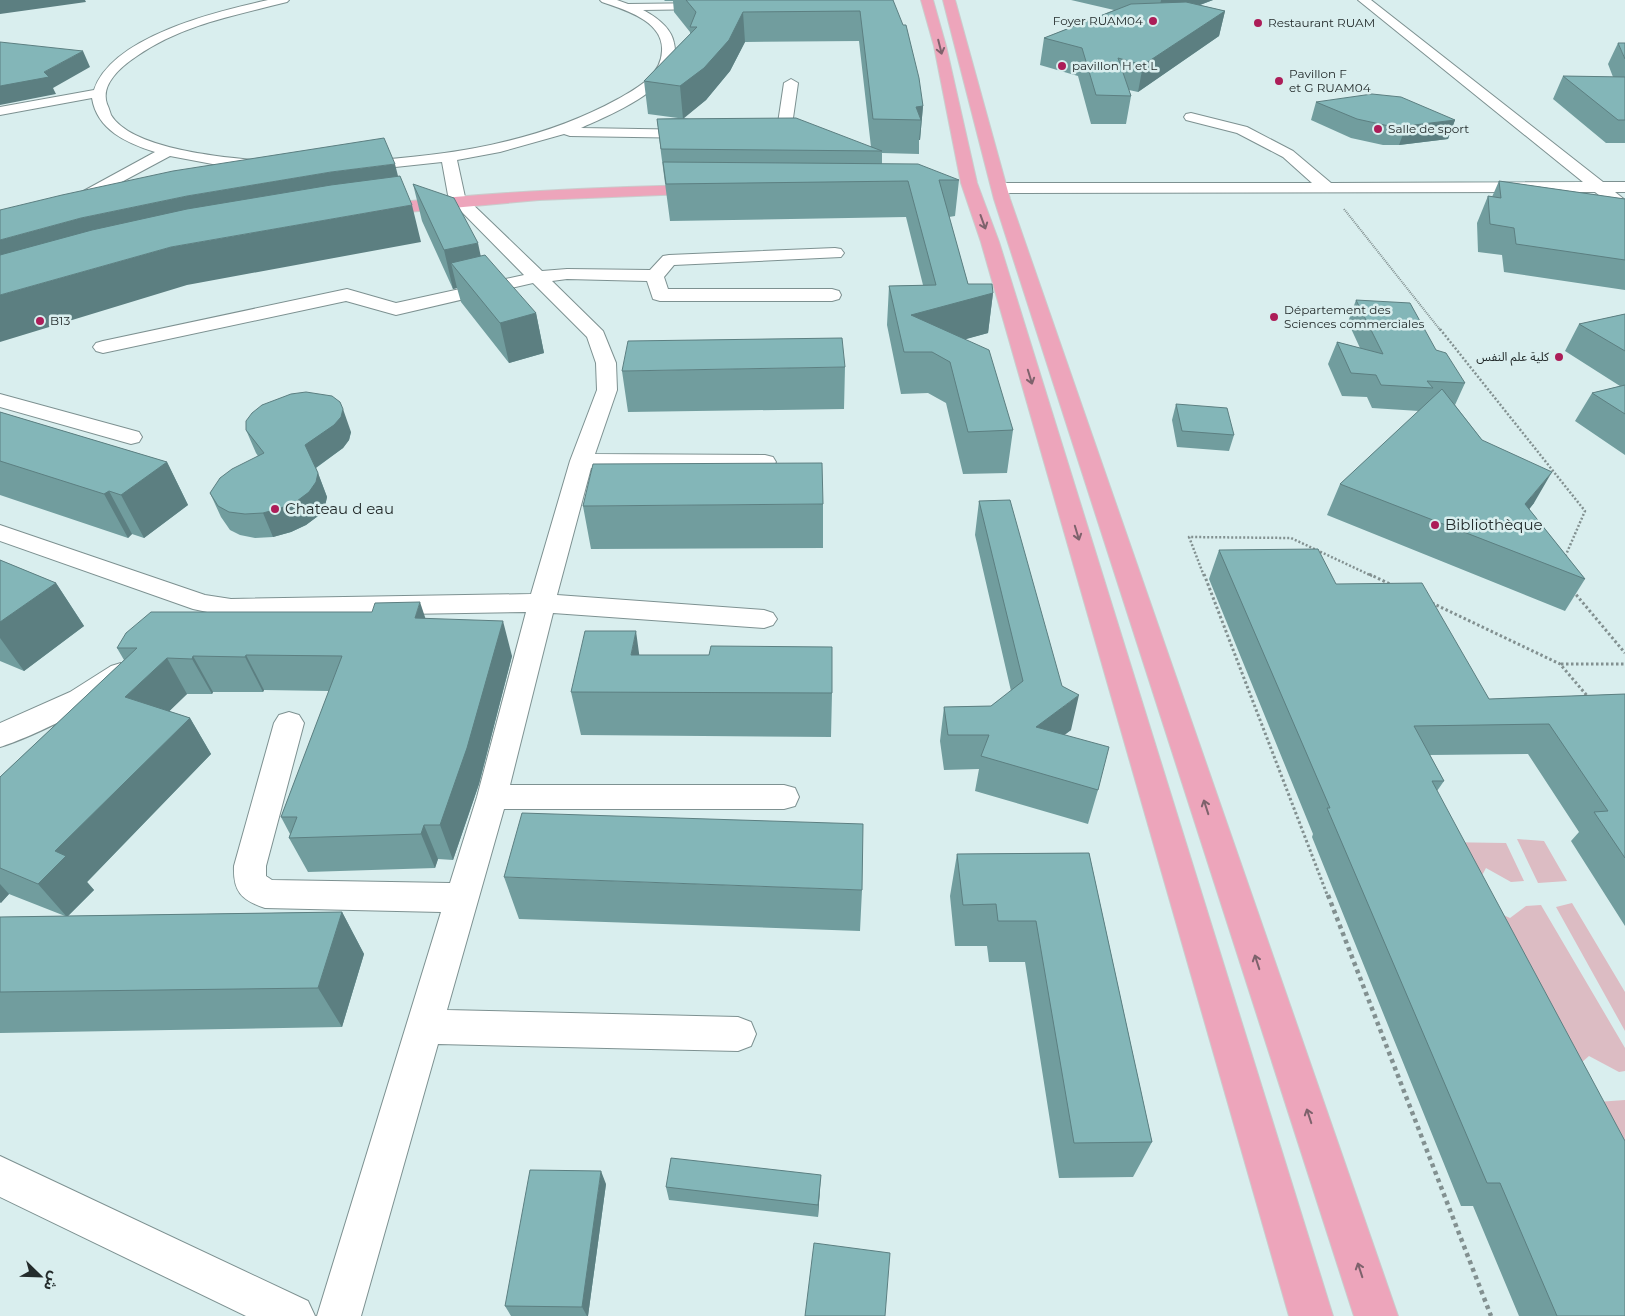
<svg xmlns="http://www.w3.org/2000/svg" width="1625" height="1316" font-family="Montserrat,'Noto Sans Arabic',sans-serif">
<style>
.green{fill:#dcbcc3}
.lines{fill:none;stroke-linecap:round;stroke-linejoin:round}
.minor-casing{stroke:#7d9191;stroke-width:2}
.major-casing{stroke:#cacccc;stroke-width:2}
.path-far3{stroke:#829090;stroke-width:2;stroke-dasharray:1 1;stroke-linecap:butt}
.path-far2{stroke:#829090;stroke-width:2.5;stroke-dasharray:2 2;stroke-linecap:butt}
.path-far1{stroke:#829090;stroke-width:3;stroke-dasharray:2.5 2.5;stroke-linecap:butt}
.path{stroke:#829090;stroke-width:4.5;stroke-dasharray:4 4;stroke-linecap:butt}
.minor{fill:#fff;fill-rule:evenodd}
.major{fill:#eda5bb;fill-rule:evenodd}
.wall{fill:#719d9e;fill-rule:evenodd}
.shaded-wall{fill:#5c7f81}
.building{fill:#83b6b8;stroke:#5c7f81}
.oneway{stroke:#7e626c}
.poi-dot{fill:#ac1d58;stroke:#d9eeee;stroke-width:2}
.labels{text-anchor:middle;stroke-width:5;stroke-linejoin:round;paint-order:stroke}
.far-poi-label{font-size:12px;fill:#242c2c;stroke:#d9eeee;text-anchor:start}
.poi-label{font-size:15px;fill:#242c2c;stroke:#d9eeee;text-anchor:start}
</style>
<rect width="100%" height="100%" fill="#d9eeee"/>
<path class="green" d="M1517 839 1544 841 1567 881 1538 883Z
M1439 842 1506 843 1524 881 1511 882 1486 868 1479 881Z
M1572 903 1625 992V1031L1556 907Z
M1541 905 1625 1048V1071L1619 1072 1589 1056 1574 1069 1483 906 1510 918 1526 906Z
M1625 1100V1152L1570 1104Z"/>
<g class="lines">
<g class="minor-casing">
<path id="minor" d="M268 0H289L287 2C236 15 181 25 137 56 122 66 100 84 107 104 109 108 110 112 111 115 132 150 228 158 265 161L270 163 273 166 270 169 265 171 223 166 170 156 73 208 67 206 65 203 67 200 155 152C127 143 97 130 92 98L0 115V107L94 90C112 36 218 11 268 0Z
M600 0H617L628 4 709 3 715 6 709 9 643 10C656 17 671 27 674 43 684 86 612 114 581 128L697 130 702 131 704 134 702 137 697 138 570 136 564 134 500 152 457 160 465 197 542 271 567 269 650 270 663 256 669 255 835 248 841 249 844 253 841 257 674 265 664 277 668 289H832L839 291 841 295 839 299 832 301H660L653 299 647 281 567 279 552 281 603 331 616 363 617 390 595 454 765 455 773 457 776 462 773 467 765 469 591 468 557 595 764 610 773 613 777 619 773 625 764 628 553 613 510 785H784L795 788 799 797 795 806 784 809H504L447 1010 738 1017 751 1022 756 1034 751 1046 738 1051 438 1044 361 1316H317L441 912 265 908C241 900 233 891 234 866L274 723 279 715 289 712 299 715 304 723 266 866V876L272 880 450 883 477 797 526 612 231 617 193 609 0 541V525L205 595 231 599 531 594 570 461 597 390 596 363 587 337 533 283 396 315 346 301 103 353 96 351 93 347 96 343 103 341 347 289 396 303 524 275 453 203 448 195 442 162 358 171 353 169 350 166 353 163 358 161C448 156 538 143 618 99 637 88 661 76 662 51 664 21 625 10 602 2Z
M1358 0H1371L1603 182H1625V192H1615L1625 200V213L1619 211 1595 192 1000 193 994 191 992 188 994 185 1000 183H1312L1283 157 1237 133 1186 120 1184 117 1186 114 1191 113 1247 127 1293 151 1331 183 1583 182Z
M791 79 798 83 792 125C785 134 763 140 752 137L750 134 752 131 778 123 784 83Z
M0 394 139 432 142 437 139 442 131 444 0 407Z
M121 663 131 666 135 673C122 695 27 739 0 747V723L70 692 111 666Z
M0 1156 308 1301 315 1316H246L0 1197Z"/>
</g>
<g class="major-casing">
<path id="major" d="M921 0H933L946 46 977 183 999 242 1333 1316H1289L981 242 961 183 934 46Z
M943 0H955L1010 199 1398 1316H1354L994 199Z
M704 185 710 187 712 190 710 193 539 200 375 215 369 214 367 210 369 206 375 205C484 192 594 187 704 185Z"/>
</g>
<path class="path-far3" d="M1344 209 1441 331"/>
<path class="path-far2" d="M1440 329 1585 511 1565 557
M1204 576 1189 537 1291 538 1372 576"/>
<path class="path-far1" d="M1204 574 1328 897
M1369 574 1392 585
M1573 591 1625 653
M1432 603 1560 664 1589 698
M1561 664H1625"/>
<path class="path" d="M1328 895 1491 1316"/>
<use href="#minor" class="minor"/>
<use href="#major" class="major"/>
</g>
<path class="wall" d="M664 0H893L923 106 920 140H919V154L882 153V164L959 180 955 216 949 217 968 284 993 293 988 333 965 339 1013 430 1007 473 963 474 946 403 928 393 901 394 887 325 889 286 923 285 906 217 670 221 661 153 657 119 678 118 648 114 644 81 690 34V32L674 12 673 1H665ZM859 41 871 147 683 118 706 100 730 71 745 42Z
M1071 0H1213L1200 5 1225 11 1219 36 1138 92 1129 90 1131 96 1126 124H1091L1078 76 1040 65 1044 38 1114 10Z
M1618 43 1625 59V143H1606L1553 99 1563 76 1613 77 1608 64Z
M1316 102 1455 120 1448 139 1399 145H1383L1351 138 1311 120Z
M1499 181 1625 199V290L1504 272 1502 255 1478 252 1477 223 1488 196 1492 197Z
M413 184 481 256 536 313 544 353 509 363 461 302 457 288 453 289 422 221Z
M1356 300 1436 350 1465 383 1455 405 1482 440 1534 503 1529 509 1585 579 1565 611 1327 515 1340 484 1419 411 1372 408 1367 397 1342 396 1328 364 1337 342 1360 348 1348 322Z
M1625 314V455L1575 421 1592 393 1620 386 1565 351 1579 324Z
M845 367 844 409 628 412 622 371Z
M1176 404 1234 435 1229 451 1177 447 1172 420Z
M0 412 167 462 188 505 144 538 132 534 128 538 0 495Z
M246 430 351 432 349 440 343 448 316 468 327 497 325 506 318 516 306 525 291 532 273 537 255 538 240 535 230 530 221 517 210 493 258 456 256 453Z
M979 501 1071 730 1064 735 1098 790 1088 824 975 791 979 769 944 770 940 741 944 707 991 706 1011 691 975 535Z
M823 504V548L591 549 583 506Z
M1219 550 1336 584 1489 699 1625 694V926L1571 841 1579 832 1528 754 1430 755 1444 781 1437 791 1625 1316H1519L1473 1206H1461L1312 837 1313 834 1209 579Z
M0 560 56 583 84 626 24 671 0 661Z
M425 618 512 656 479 784 453 860 438 859 435 868 308 872 289 838 290 834 281 817 329 691 264 690 263 692H213L212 694H187L169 711 190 718 211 754 87 882 94 890 68 916 342 912 364 954 342 1027 0 1033V917L65 916 9 894 0 903V777L124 660 117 648Z
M639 655 832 693 831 737 581 735 571 692Z
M1089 853 1152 1142 1133 1177 1059 1178 1025 962H989L987 946H955L950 896 957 854Z
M504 877 862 890 860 931 519 919Z
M606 1184 588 1316H511L505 1306Z
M666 1187 820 1188 818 1217 669 1200Z"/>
<path class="shaded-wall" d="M0 0H85L86 2 0 14Z
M1161 0H1213L1157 21Z
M1225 11 1219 36 1138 92 1143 65Z
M743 12 745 42 730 71 706 100 683 119 680 86Z
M83 51 90 67 53 88 56 94 0 105V86L44 72Z
M923 106 920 140H919L921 120 916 107Z
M1455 120 1448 139 1399 145 1406 126Z
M395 164 404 200 342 208 0 284V240L81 218 187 196 331 172Z
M412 205 421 242 187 285 0 342V295L171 247Z
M478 243 486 281 451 263 457 288 453 289 444 250Z
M993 293 988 333 920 352 911 315Z
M536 313 544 353 509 363 500 323Z
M343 409 351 432 349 440 343 448 314 469 305 445Z
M167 462 188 505 144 538 121 495Z
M1552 472 1534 503 1508 536 1525 504Z
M318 473 327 497 325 506 318 516 306 525 291 532 273 537 263 513Z
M109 491 132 534 128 538 104 494Z
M56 583 84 626 24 671 0 638V622Z
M420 602 432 638 415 618Z
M503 621 512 656 479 784 453 860 440 825Z
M636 631 642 675 631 655Z
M246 655 264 690 263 692 245 657Z
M193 656 213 692 212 694 192 659Z
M167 658 187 694 148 732 125 697Z
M1079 695 1071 730 1029 762 1036 727Z
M190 718 211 754 87 882 94 890 67 917 38 884 55 851Z
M424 825 438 859 435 868 421 834Z
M0 884 9 894 1 903 0 902Z
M342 912 364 954 342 1027 318 988Z
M601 1171 606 1184 588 1316H587L582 1307Z
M821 1175 820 1188 818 1217V1205Z"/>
<path class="building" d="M686 0H893L903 25H906L919 78 923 106 916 107 921 120 873 119 860 11 743 12 729 40 704 68 680 86 644 81 697 27H690L696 12Z
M1186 2 1225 11 1143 65 1118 58 1131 96 1096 95 1082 48 1044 38 1131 4Z
M0 42 83 51 44 72 49 77 0 86Z
M1618 43H1625V59Z
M1563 76 1625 77V120H1618Z
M1372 94 1401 97 1455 120 1406 126H1389L1357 119 1316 102Z
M796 118 882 151 661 149 657 119Z
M384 138 395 164 331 172 187 196 81 218 0 240V210L62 195 173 171Z
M663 162 918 164 959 180H939L968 284H992L993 293 911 315 989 350 1013 430 968 432 950 362 932 352H904L889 286 936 285 908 181 666 184Z
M400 176 412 205 171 247 0 295V255L92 230 187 209 331 185Z
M1499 181 1625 199V260L1516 244 1514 228 1490 224 1488 196 1501 198Z
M413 184 454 198 478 243 444 250Z
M485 255 536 313 500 323 451 263Z
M1356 300 1410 303 1436 350 1446 353 1465 383 1427 381 1433 388 1381 385 1376 375 1351 373 1337 342 1383 354Z
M1625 314V351L1579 324Z
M842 338 845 367 622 371 628 341Z
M1625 385V414L1592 393Z
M1442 389 1482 440 1552 472 1525 504 1585 579 1340 484Z
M306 392 332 396 340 402 343 409 341 417 334 425 305 445 318 473 316 482 309 492 297 501 281 508 263 513 245 514 229 512 218 506 210 493 220 478 232 469 264 453 246 430V421L252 413 262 405 291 394Z
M1176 404 1227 408 1234 435 1182 431Z
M0 412 167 462 121 495 109 491 104 494 0 461Z
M822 463 823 504 583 506 593 464Z
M1010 500 1062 686 1079 695 1036 727 1109 747 1098 790 981 756 989 735H948L944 707 991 706 1023 681 979 501Z
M1318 549 1336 584 1422 583 1489 699 1625 694V858L1594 812 1608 811 1549 724 1414 726 1444 781H1432L1625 1141V1316H1557L1500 1183H1487L1327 808H1330L1219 550Z
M0 560 56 583 0 622Z
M420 602 415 618 503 621 467 748 440 825H424L421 834 289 838 297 817H281L342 656 246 655 245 657 193 656 192 659 167 658 125 697 190 718 55 851 66 856 38 884 0 868V777L137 648H117L126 633 151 612H372L375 603Z
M585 631H636L631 655H709L711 646 832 647V693L571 692Z
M522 813 863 824 862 890 504 877Z
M1089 853 1152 1142 1074 1143 1036 921H998L996 904 963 905 957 854Z
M342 912 318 988 0 992V917Z
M671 1158 821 1175 818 1205 666 1187Z
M530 1170 601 1171 582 1307 505 1306Z
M814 1243 890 1253 885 1316H805Z"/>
<defs><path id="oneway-shaft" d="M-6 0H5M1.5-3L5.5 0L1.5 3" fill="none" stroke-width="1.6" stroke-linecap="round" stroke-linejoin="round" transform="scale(1.25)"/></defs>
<g class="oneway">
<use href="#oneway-shaft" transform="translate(940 47) rotate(76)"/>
<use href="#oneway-shaft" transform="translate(983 222) rotate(70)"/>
<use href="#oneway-shaft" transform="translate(1030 377) rotate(73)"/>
<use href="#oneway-shaft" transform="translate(1077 533) rotate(73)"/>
<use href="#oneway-shaft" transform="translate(1206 807) rotate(-108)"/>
<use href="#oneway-shaft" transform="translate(1257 962) rotate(-108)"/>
<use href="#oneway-shaft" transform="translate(1309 1116) rotate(-108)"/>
<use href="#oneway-shaft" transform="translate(1360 1270) rotate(-108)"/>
</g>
<g class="poi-dot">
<circle cx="1153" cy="21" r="5"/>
<circle cx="1258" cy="23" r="5"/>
<circle cx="1062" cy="66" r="5"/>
<circle cx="1279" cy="81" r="5"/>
<circle cx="1378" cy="129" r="5"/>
<circle cx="1274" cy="317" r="5"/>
<circle cx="40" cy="321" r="5"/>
<circle cx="1559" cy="357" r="5"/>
<circle cx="275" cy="509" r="5"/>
<circle cx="1435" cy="525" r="5"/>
</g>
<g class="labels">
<g class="far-poi-label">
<text x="1143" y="25" text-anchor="end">Foyer RUAM04</text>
<text x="1268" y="27">Restaurant RUAM</text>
<text x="1072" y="70">pavillon H et L</text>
<text x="1289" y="78">Pavillon F<tspan x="1289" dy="14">et G RUAM04</tspan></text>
<text x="1388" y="133">Salle de sport</text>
<text x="1284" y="314">Département des<tspan x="1284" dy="14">Sciences commerciales</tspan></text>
<text x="50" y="325">B13</text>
<text x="1549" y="361" text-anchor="end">كلية علم النفس</text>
</g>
<g class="poi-label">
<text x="285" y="514">Chateau d eau</text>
<text x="1445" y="530">Bibliothèque</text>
</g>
</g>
<g transform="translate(40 1276) rotate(113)" stroke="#d9eeee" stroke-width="4" paint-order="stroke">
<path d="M0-4L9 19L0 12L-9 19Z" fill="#242c2c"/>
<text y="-8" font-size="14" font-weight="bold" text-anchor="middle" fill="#242c2c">ش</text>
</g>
</svg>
